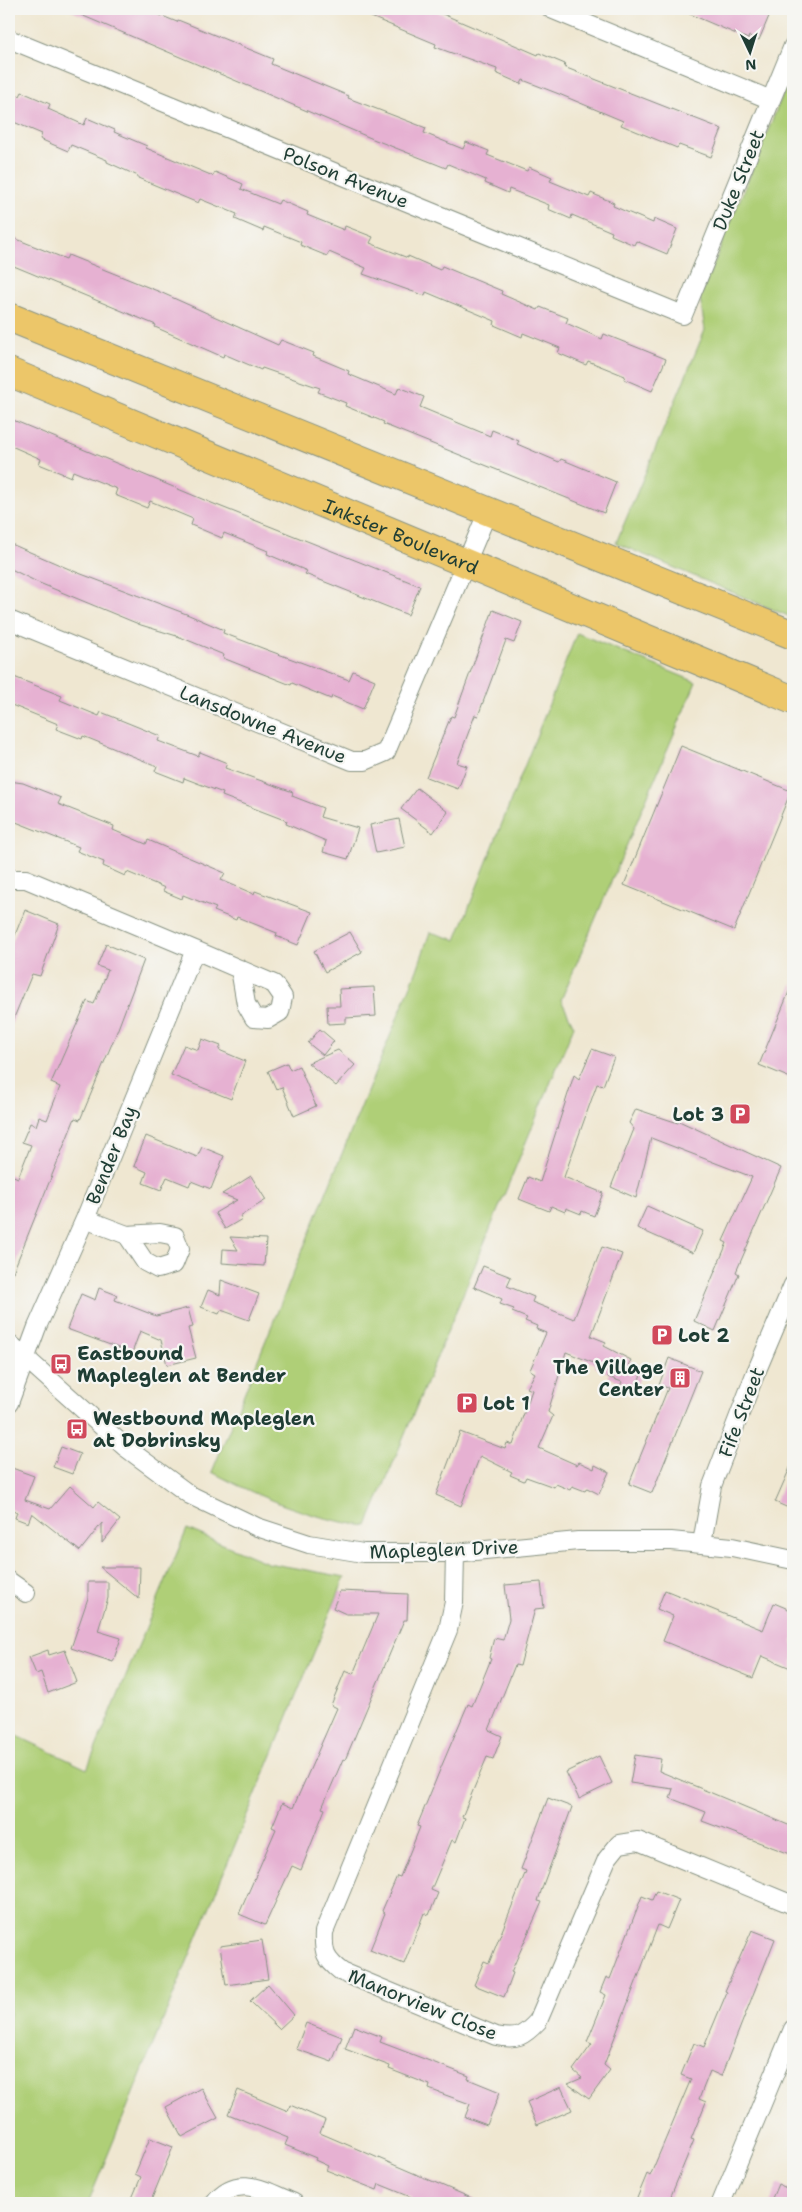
<svg xmlns="http://www.w3.org/2000/svg" width="802" height="2212" font-family="'Shantell Sans',sans-serif">
<style>
.green{fill:#afcf77;stroke:#678656}
.building{fill:#e6b1d2}
.lines{fill:none;stroke-linecap:round;stroke-linejoin:round}
.minor-casing{stroke:#879282;stroke-width:20}
.primary-casing{stroke:#879282;stroke-width:30}
.minor{stroke:#fff;stroke-width:18}
.primary{stroke:#ecc669;stroke-width:28}
.labels{text-anchor:middle;stroke-width:4.5;stroke-linejoin:round;paint-order:stroke}
.street-label{font-size:19px;fill:#1f3d34;stroke:#f6f6f2}
.poi-label{font-size:19px;font-weight:bold;fill:#1f3d34;stroke:#f6f6f2;text-anchor:start}
</style>
<rect width="100%" height="100%" fill="#f6f6f2"/>
<filter id="ink" filterUnits="userSpaceOnUse"><feTurbulence type="fractalNoise" baseFrequency=".02" numOctaves="2"/><feDisplacementMap in="SourceGraphic" scale="10" xChannelSelector="R" yChannelSelector="G"/><feConvolveMatrix kernelMatrix="1 2 1 2 8 2 1 2 1" color-interpolation-filters="sRGB"/></filter>
<filter id="wash" filterUnits="userSpaceOnUse"><feTurbulence type="fractalNoise" baseFrequency=".0096" numOctaves="4" result="noise"/><feDisplacementMap in="SourceGraphic" scale="20" xChannelSelector="R" yChannelSelector="G"/><feGaussianBlur stdDeviation="1.12" result="paint"/><feColorMatrix in="noise" values="0 0 0 0 0 0 0 0 0 0 0 0 0 0 0 0 0 1.4 0 .05"/><feComposite in="paint" operator="in"/></filter>
<g filter="url(#wash)">
<rect width="100%" height="100%" fill="#efe7d1"/>
<path class="green" d="M793 69V618L616 543 705 330 700 298Z
M577 633 696 682 561 1000 574 1026 367 1526C312 1519 260 1498 212 1472L417 970 430 932 456 940Z
M187 1529 268 1563 345 1577 88 2203H9V1732L87 1769Z"/>
<g id="blocks">
<path class="building" d="M67 9H145L177 22 178 20 273 59 271 64 349 96 348 98 426 128 424 133 463 149 466 142 489 151 487 155 527 171 529 167 552 177 550 181 589 197 591 193 614 203 613 206 653 223 654 219 677 229 667 254 636 241 634 245 611 235 612 232 572 215 571 219 548 209 549 205 509 189 508 193 485 183 486 180 448 164 446 168 373 139Z
M352 9H431L538 55 539 53 565 64 564 67 722 129 711 157 679 145 677 148 621 125 623 121 559 94 523 80 521 84 496 73 497 69 435 47 436 44Z
M678 9H772L759 40 749 36 748 39Z
M9 91 20 96 22 92 50 104 48 109 84 125 87 118 115 130 114 132 147 146 146 148 213 176 215 172 243 184 241 189 278 204 280 200 308 212 307 215 344 230 345 226 373 237 370 243 408 258V256L440 270 442 266 502 291 501 294 538 310 540 307 568 318 566 323 602 339 604 334 666 359 652 391 624 379 625 376 588 361 586 365 558 353 560 348 523 333 522 337 494 325 495 321 426 292 425 296 363 274 366 268 329 252 327 256 300 245 301 242 264 227 263 231 235 219 237 214 200 199 198 203 138 178V176L107 162V160L71 145 68 151 40 139 42 134 9 120Z
M9 236 66 259 68 255 160 292 278 345 281 340 314 353 313 356 349 371 348 374 396 394 399 387 424 397 420 407 490 436 492 430 519 441 517 444 559 462 561 459 616 482 604 513 383 424 384 422 345 406 346 403 318 392 320 388 262 368 261 370 224 354 223 357 155 327 156 325 9 264Z
M13 420 214 504 420 586 408 615 305 574 307 571 267 554 268 551 224 533 222 538 191 525 193 519 150 501 147 508 115 495 117 489 73 471 71 477 39 464 41 459 9 445V430Z
M9 543 76 572 189 615 224 630 223 633 270 651 349 680 353 671 375 680 363 709 332 696 331 699 292 683 291 685 223 658 224 655 180 637 141 625 37 582 9 568Z
M493 610 522 622 514 643 506 640 478 716 475 715 457 763 467 766 458 789 426 777 451 716 454 717Z
M9 675 62 696 60 700 99 716 101 712 160 736 158 741 198 756 200 752 227 763 225 768 293 792 292 796 323 808 320 817 358 828 348 859 323 852 326 841 286 824 287 821 222 796 223 793 184 778 183 782 155 771 157 766 83 736 82 739 56 729 58 724 9 704Z
M681 746 791 791 734 930 624 885Z
M9 781 23 783 61 798 58 804 114 826 113 830 146 844 148 840 225 873 221 880 254 894 255 891 312 912 298 945 276 936 277 933 237 917 236 920 214 911 216 908 183 895 182 899 163 891 165 888 127 872 125 876 103 866 104 862 77 851 79 847 16 822H9Z
M417 788 448 812 433 833 401 809Z
M399 819 405 847 376 853 370 825Z
M25 910 59 924 40 976 32 974 9 1030V950Z
M350 932 362 952 325 972 314 951Z
M106 944 144 960 116 1034 80 1120 75 1118 9 1282V1174L18 1178 31 1145 22 1142 30 1123 36 1126 39 1117 47 1120 60 1087 51 1083 87 1001 94 1004 108 970 97 966Z
M793 982V1079L759 1065Z
M374 987 376 1016 346 1018V1023L328 1024 327 1006H340L339 989Z
M320 1029 334 1041 323 1055 308 1043Z
M202 1039 221 1046 219 1050 245 1061 231 1099 171 1075 184 1045 198 1050Z
M592 1049 614 1057 603 1086 597 1084 564 1177 603 1193 594 1216 582 1211 581 1214 566 1208 565 1212 551 1206 549 1211 519 1199 528 1177 540 1182 574 1075 579 1079Z
M338 1050 355 1065 336 1086 308 1063Z
M287 1063 290 1070 299 1066 316 1106 294 1116 282 1087 276 1089 268 1071Z
M636 1109 678 1123 679 1121 781 1168 736 1272 739 1274 715 1331 694 1321 727 1243 723 1241 752 1177 651 1138 636 1198 611 1187 634 1129 629 1123Z
M146 1136 197 1157 202 1147 224 1156 211 1189 191 1181 189 1186 167 1177 161 1190 143 1183 147 1172 134 1166Z
M251 1176 266 1200 240 1216 242 1219 225 1229 215 1213 237 1200 222 1194Z
M647 1206 703 1231 693 1253 637 1228Z
M230 1237 266 1239 264 1266 222 1263 223 1249 238 1250Z
M602 1247 622 1254 591 1336 606 1342 604 1346 631 1360 629 1364 643 1370 634 1391 620 1386 622 1382 608 1377 609 1373 595 1367 596 1364 566 1352 548 1412 553 1416 539 1448 577 1465 579 1462 594 1469 595 1465 609 1472 599 1494 587 1488 585 1491 572 1486 570 1490 556 1484 554 1487 526 1477 524 1481 510 1475 512 1472 480 1456 461 1506 436 1495 460 1432 505 1449 507 1443 513 1445 532 1390 527 1388 535 1373 530 1370 546 1333 536 1329 537 1326 525 1321 527 1318 512 1312 514 1309 500 1304 502 1299 474 1287 483 1266 511 1277 507 1286 534 1297 532 1302 574 1319Z
M221 1280 259 1294 249 1320 221 1310 219 1314 201 1307 208 1290 220 1295Z
M99 1288 117 1295 115 1300 156 1316 188 1308 193 1327 188 1328 196 1358 167 1365 161 1340 140 1331 132 1353 67 1329 81 1294 95 1300Z
M669 1358 701 1371 652 1493 629 1484 668 1388 659 1385Z
M61 1447 80 1454 72 1474 53 1467Z
M793 1461V1510L775 1502Z
M12 1468 34 1476 25 1500 50 1509 70 1486 94 1507 98 1502 120 1520 102 1543V1523L80 1551 32 1513 28 1523 15 1518 17 1512 9 1508V1477Z
M100 1567H140L139 1599Z
M88 1582H108V1598L98 1631 121 1638 113 1662 71 1648 88 1598Z
M541 1582 544 1608 535 1609 520 1666 515 1665 489 1730 502 1736 493 1759 487 1757 462 1817 465 1818 456 1842 452 1840 431 1890 438 1893 429 1915 424 1913 404 1964 370 1950 385 1913 382 1911 397 1876 400 1877 420 1827 417 1826 442 1765 468 1704 472 1706 491 1659 489 1658 494 1638 503 1640 509 1619 505 1585Z
M665 1590 763 1630 774 1603 793 1611V1669L762 1656 753 1678 663 1641 673 1616 657 1609Z
M340 1591 408 1594 407 1620H404L345 1760 343 1759 322 1808 325 1809 301 1870 292 1866 265 1925 239 1914 276 1829 272 1827 282 1803 293 1808 337 1708 331 1705 345 1671 353 1674 378 1614H346L333 1608Z
M48 1650 49 1655 65 1650 77 1682 48 1693 41 1672 36 1674 29 1657Z
M635 1755 661 1759 659 1771 793 1827V1855L702 1821 706 1812 670 1798 673 1789 630 1783Z
M599 1756 612 1783 579 1799 566 1772Z
M548 1798 572 1807 543 1885 538 1901 542 1902 511 1972 513 1973 504 1997 474 1985 484 1961 489 1963 510 1911 526 1871 521 1869Z
M656 1891 679 1900 667 1929 658 1925 604 2065 610 2070 589 2099 568 2084 582 2078 573 2070 592 2044 587 2042 606 1995 600 1992 606 1977 610 1979 642 1896 652 1900Z
M752 1930 775 1939 721 2076 710 2071 699 2099 706 2102 691 2139 694 2140 668 2203H635L647 2174 650 2176 691 2079 681 2075 694 2043 704 2047 727 1992 725 1991Z
M262 1940 268 1979 226 1985 220 1946Z
M268 1984 294 2015 279 2029 250 2001Z
M306 2023 342 2037 332 2062 296 2049Z
M354 2026 382 2037 380 2042 469 2076 468 2079 500 2092 487 2125 465 2117 470 2104 429 2089 430 2085 389 2069 390 2066 345 2049Z
M561 2087 572 2110 537 2125 527 2102Z
M201 2088 218 2118 182 2137 166 2107Z
M238 2090 288 2111 290 2105 325 2120 320 2133 483 2203H409L411 2197 379 2184 377 2190 326 2170 328 2166 315 2160 316 2158 285 2145 288 2138 228 2114Z
M150 2138 173 2147 150 2203H130L141 2177 135 2174Z
M778 2184 793 2191V2203H770Z"/>
</g>
</g>
<g filter="url(#ink)">
<use href="#blocks" fill-opacity="0" stroke="#879282" stroke-width="1"/>
<g class="lines">
<g class="minor-casing">
<path id="minor" d="M551 9 771 100
M9 39 683 315 793 46
M9 620 352 761H365L386 752 488 511
M9 879H26L195 950 85 1219 37 1327 9 1403
M195 950 274 984 283 997 280 1012 268 1019 254 1018 246 1004 240 969
M85 1219 127 1235 145 1262 158 1269 174 1264 180 1249 175 1236 160 1233 127 1235
M9 1343 125 1447 190 1495 257 1527 309 1544 363 1553H455L578 1541H671L732 1547 793 1560
M702 1543 712 1486 754 1377 793 1285
M455 1553 454 1602 448 1630 324 1932C323 1953 325 1959 342 1972L496 2036C517 2040 523 2037 538 2021L607 1859 619 1844 638 1841 793 1905
M9 1581 26 1593
M214 2203C237 2172 265 2191 294 2203
M721 2203 793 2029"/>
</g>
<g class="primary-casing">
<g id="primary">
<path d="M9 317 793 635"/>
<path id="s1" d="M9 372 793 700"/>
</g>
</g>
<use href="#minor" class="minor"/>
<use href="#primary" class="primary"/>
</g>
</g>
<defs>
<g id="parking-square" transform="scale(1.125)"><rect x="-9" y="-9" width="18" height="18" rx="4" fill="#d1495b" stroke="#f6f6f2"/><path d="M-3.5-5.5H1a3.5 3.5 0 0 1 0 7H-1V5.5H-3.5ZM-1-3.4V-.6H.8a1.4 1.4 0 0 0 0-2.8Z" fill="#fff"/></g>
<g id="bus-square" transform="scale(1.125)"><rect x="-9" y="-9" width="18" height="18" rx="4" fill="#d1495b" stroke="#f6f6f2"/><path d="M-5-6H5V4H4V6H2V4H-2V6H-4V4H-5ZM-3.5-4V0h7V-4ZM-3.5 1.2v1.5H-2V1.2ZM2 1.2v1.5H3.5V1.2Z" fill="#fff"/></g>
<g id="building-square" transform="scale(1.125)"><rect x="-9" y="-9" width="18" height="18" rx="4" fill="#d1495b" stroke="#f6f6f2"/><path d="M-4-6H4V6H1V3H-1V6H-4ZM-2.5-4.3h1.7v1.8h-1.7ZM.8-4.3h1.7v1.8H.8ZM-2.5-1h1.7V.8h-1.7ZM.8-1h1.7V.8H.8Z" fill="#fff"/></g>
</defs>
<g fill-rule="evenodd">
<use href="#parking-square" x="740" y="1114"/>
<use href="#parking-square" x="662" y="1335"/>
<use href="#bus-square" x="61" y="1364"/>
<use href="#building-square" x="680" y="1378"/>
<use href="#parking-square" x="467" y="1403"/>
<use href="#bus-square" x="77" y="1429"/>
</g>
<g class="labels">
<g class="street-label">
<text transform="translate(346 177) rotate(22)" y="7">Polson Avenue</text>
<text transform="translate(738 180) rotate(-68)" y="7">Duke Street</text>
<text dy="7" stroke="none"><textPath href="#s1" startOffset="425">Inkster Boulevard</textPath></text>
<text transform="translate(263 724) rotate(22)" y="7">Lansdowne Avenue</text>
<text transform="translate(111 1155) rotate(-68)" y="7">Bender Bay</text>
<text transform="translate(741 1412) rotate(-69)" y="7">Fife Street</text>
<text transform="translate(444 1549) rotate(-2)" y="7">Mapleglen Drive</text>
<text transform="translate(423 2004) rotate(22)" y="7">Manorview Close</text>
</g>
<g class="poi-label">
<text x="724" y="1121" text-anchor="end">Lot 3</text>
<text x="678" y="1342">Lot 2</text>
<text x="77" y="1360">Eastbound<tspan x="77" dy="22">Mapleglen at Bender</tspan></text>
<text x="664" y="1374" text-anchor="end">The Village<tspan x="664" dy="22">Center</tspan></text>
<text x="483" y="1410">Lot 1</text>
<text x="93" y="1425">Westbound Mapleglen<tspan x="93" dy="22">at Dobrinsky</tspan></text>
</g>
</g>
<rect width="802" height="2212" fill="none" stroke="#f6f6f2" stroke-width="30"/>
<g transform="translate(750 52) rotate(176)" stroke="#f6f6f2" stroke-width="4" paint-order="stroke">
<path d="M0-4L9 19L0 12L-9 19Z" fill="#1f3d34"/>
<text y="-8" font-size="14" font-weight="bold" text-anchor="middle" fill="#1f3d34">N</text>
</g>
</svg>
